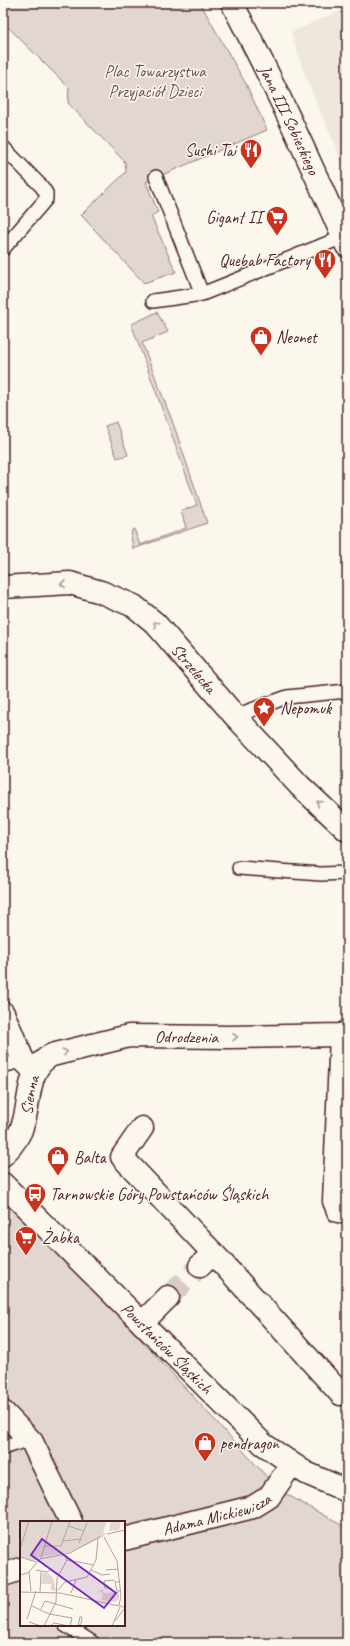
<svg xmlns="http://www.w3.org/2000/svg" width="350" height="1646" font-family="Caveat,sans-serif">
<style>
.built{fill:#eee7de}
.green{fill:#e2d7d0;stroke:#967b7e;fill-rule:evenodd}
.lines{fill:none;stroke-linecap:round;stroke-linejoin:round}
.minor-tunnel{stroke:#d8ccc5;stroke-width:22;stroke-dasharray:22 11;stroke-linecap:butt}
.service-casing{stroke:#4a1f2b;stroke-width:16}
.minor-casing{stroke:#4a1f2b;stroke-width:25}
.tertiary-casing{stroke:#4a1f2b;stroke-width:25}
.service{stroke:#fbf7ec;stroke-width:13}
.minor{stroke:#fbf7ec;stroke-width:22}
.tertiary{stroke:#fbf7ec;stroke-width:22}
.oneway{stroke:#ab9695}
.labels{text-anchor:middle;stroke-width:3;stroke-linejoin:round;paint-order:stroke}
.park-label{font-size:17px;fill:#704d54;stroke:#fbf7ec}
.street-label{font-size:17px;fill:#4a1f2b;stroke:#fbf7ec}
.poi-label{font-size:17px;fill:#4a1f2b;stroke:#fbf7ec;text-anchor:start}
.inset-road{fill:none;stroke:#b4a19f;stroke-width:1}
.view{fill:#7b2cbf;fill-opacity:0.15;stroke:#7b2cbf;stroke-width:2}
.inset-edge{fill:none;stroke:#4a1f2b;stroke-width:2}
</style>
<rect width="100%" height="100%" fill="#fbf7ec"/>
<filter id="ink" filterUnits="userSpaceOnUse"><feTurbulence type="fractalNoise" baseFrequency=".025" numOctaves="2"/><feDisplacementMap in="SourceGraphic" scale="8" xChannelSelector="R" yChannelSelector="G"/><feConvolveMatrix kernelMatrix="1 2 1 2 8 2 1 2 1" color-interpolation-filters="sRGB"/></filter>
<g filter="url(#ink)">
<path class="built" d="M347 8V174L303 70 291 32Z"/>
<path class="green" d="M3 3H200L246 84 267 130 146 182 158 212 151 216 176 272 144 283 81 215 126 172 125 162 68 103 69 88 3 22Z
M157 312 168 332 142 343 173 423 207 523 133 549 131 536 132 530 134 529 140 545 186 528 181 511 197 505 132 326V324Z
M116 422 128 455 117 458 105 426Z
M3 1201 51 1242 279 1490 341 1525 347 1526V1643H3ZM21 1522H124V1625H21Z"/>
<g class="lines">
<path class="minor-tunnel" d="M168 1297 200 1266"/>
<g class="service-casing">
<path id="service" d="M3 147 42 187 46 193V199L3 249
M156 177 202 294
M153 301 202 294 343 237
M235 716 287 697 347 691
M239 868 321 874 347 873
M3 1066 23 1060
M3 1448 29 1439
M65 1625 93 1643"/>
</g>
<g class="minor-casing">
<g id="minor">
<path id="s1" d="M232 3C274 83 311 163 347 246"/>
<path id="s2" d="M3 587 70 583 101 592 134 606 155 623 235 716 300 786 347 830"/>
<path d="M3 1013 23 1060 35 1072"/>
<path d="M341 1035 334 1201 338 1211 347 1213"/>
<path d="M142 1128 122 1157 213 1253"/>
<path id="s3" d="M3 1155C12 1146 20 1136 23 1124 31 1101 26 1067 52 1055L129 1036 230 1037 341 1035 347 1032"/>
<path d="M200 1266 213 1253 341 1394"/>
<path d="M142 1323 168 1297"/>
<path d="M3 1412 32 1442 71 1522"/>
<path id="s4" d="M124 1539 253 1507 269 1497 291 1465"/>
<path d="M3 1575 21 1569"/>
</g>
</g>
<g class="tertiary-casing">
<g id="tertiary">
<path id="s5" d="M3 1184 263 1444 306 1473 347 1491"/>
</g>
</g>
<use href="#service" class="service"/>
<use href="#minor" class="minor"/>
<use href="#tertiary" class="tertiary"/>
</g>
<defs><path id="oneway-chevron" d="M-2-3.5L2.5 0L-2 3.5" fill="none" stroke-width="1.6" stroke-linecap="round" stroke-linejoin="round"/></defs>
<g class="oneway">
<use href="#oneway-chevron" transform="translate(63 584) rotate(178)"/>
<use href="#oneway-chevron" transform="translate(156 624) rotate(-137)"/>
<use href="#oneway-chevron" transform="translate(319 803) rotate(-137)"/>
<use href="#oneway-chevron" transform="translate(235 1037) rotate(-1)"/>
<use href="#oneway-chevron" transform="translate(65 1052) rotate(-14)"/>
</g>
</g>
<defs>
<g id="restaurant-pin" transform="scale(1.15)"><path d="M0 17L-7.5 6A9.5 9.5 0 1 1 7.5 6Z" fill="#c8321e" stroke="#fbf7ec"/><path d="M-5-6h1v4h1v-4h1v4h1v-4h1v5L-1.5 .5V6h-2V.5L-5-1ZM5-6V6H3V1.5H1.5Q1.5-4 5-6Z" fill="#fff"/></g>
<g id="supermarket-pin" transform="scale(1.15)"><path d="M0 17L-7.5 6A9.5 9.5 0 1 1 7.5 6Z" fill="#c8321e" stroke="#fbf7ec"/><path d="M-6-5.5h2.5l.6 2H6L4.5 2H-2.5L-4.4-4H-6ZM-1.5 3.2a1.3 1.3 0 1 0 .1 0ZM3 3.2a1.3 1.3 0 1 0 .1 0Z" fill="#fff"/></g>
<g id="shop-pin" transform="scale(1.15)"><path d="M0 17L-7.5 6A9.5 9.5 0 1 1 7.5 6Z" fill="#c8321e" stroke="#fbf7ec"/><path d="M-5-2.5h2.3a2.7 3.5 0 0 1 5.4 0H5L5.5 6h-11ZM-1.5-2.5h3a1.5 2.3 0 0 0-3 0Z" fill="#fff"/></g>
<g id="sight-pin" transform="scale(1.15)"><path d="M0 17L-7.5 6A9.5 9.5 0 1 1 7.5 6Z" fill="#c8321e" stroke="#fbf7ec"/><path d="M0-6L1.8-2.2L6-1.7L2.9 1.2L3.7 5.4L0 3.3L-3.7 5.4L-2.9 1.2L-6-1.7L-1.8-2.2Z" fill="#fff"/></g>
<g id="bus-pin" transform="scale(1.15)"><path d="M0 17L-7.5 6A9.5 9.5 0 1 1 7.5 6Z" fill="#c8321e" stroke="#fbf7ec"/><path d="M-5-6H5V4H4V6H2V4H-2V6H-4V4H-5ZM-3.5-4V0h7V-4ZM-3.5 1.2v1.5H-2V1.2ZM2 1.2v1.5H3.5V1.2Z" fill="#fff"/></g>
</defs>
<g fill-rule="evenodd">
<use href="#restaurant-pin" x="251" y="150"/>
<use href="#supermarket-pin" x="277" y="217"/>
<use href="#restaurant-pin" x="325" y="260"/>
<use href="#shop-pin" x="261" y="337"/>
<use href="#sight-pin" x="264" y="708"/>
<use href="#shop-pin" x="58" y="1157"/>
<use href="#bus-pin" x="35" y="1194"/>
<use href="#supermarket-pin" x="26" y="1237"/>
<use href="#shop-pin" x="205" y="1443"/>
</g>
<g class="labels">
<g class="park-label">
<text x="155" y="77">Plac Towarzystwa<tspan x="155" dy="20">Przyjaciół Dzieci</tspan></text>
</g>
<g class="street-label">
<text dy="6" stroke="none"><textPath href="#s1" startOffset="130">Jana III Sobieskiego</textPath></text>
<text dy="6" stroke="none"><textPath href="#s2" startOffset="222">Strzelecka</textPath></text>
<text dy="6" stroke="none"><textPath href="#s3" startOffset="252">Odrodzenia</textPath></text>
<text dy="6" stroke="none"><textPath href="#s3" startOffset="67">Sienna</textPath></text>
<text dy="6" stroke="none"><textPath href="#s5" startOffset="232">Powstańców Śląskich</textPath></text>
<text dy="6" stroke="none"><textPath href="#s4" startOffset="96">Adama Mickiewicza</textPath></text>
</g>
<g class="poi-label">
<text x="236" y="156" text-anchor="end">Sushi Tai</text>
<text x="262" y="223" text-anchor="end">Gigant II</text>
<text x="310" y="266" text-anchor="end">Quebab Factory</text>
<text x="276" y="343">Neonet</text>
<text x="280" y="714">Nepomuk</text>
<text x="74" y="1163">Balta</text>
<text x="50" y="1200">Tarnowskie Góry Powstańców Śląskich</text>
<text x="42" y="1243">Żabka</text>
<text x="220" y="1449">pendragon</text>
</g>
</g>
<g transform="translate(20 1521)">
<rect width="105" height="105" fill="#fbf7ec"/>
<path d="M0 0H87L83 11 86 13 81 17 52 31 20 36 14 40 0 36ZM91 0H101L99 9 89 10ZM22 52H28L33 57 36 70 31 69V63H21ZM83 68 84 72 99 71V78L95 81 81 79 83 72 78 71Z" fill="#e2d7d0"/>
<path class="inset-road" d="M48 5 64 10M87 13 105 9M84 16 97 40 101 75 99 84 105 87M43 20 61 18M59 22 67 2M24 25H41L50 0M0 28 9 0M44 33 47 39 74 44M0 36 16 41M21 37 32 0M16 49 27 51 31 48 38 53M71 49 82 54 90 53M86 49 98 48M9 51 11 70M0 54 8 52 20 38 50 32 81 15M100 60 95 62 97 70H101M90 67H85L84 60 93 59 96 61M38 69 45 61 67 56 76 39 78 18M0 71 40 72 99 85M20 71 21 51M51 72 56 59M12 85 29 93 52 97 50 105M21 88 25 80 53 88M60 96H62L61 103 58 105ZM7 98 16 70M95 100 104 88M9 101 21 105M24 105 36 81 37 57 47 39M30 105 34 102 49 105M92 105 100 86"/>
<path class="view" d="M22 18 96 72 84 87 11 34Z"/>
<rect width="105" height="105" class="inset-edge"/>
</g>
<rect width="350" height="1646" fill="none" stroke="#fbf7ec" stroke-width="16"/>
<rect x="8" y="8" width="334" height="1630" fill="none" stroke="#4a1f2b" stroke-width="1.5" filter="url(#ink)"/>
</svg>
